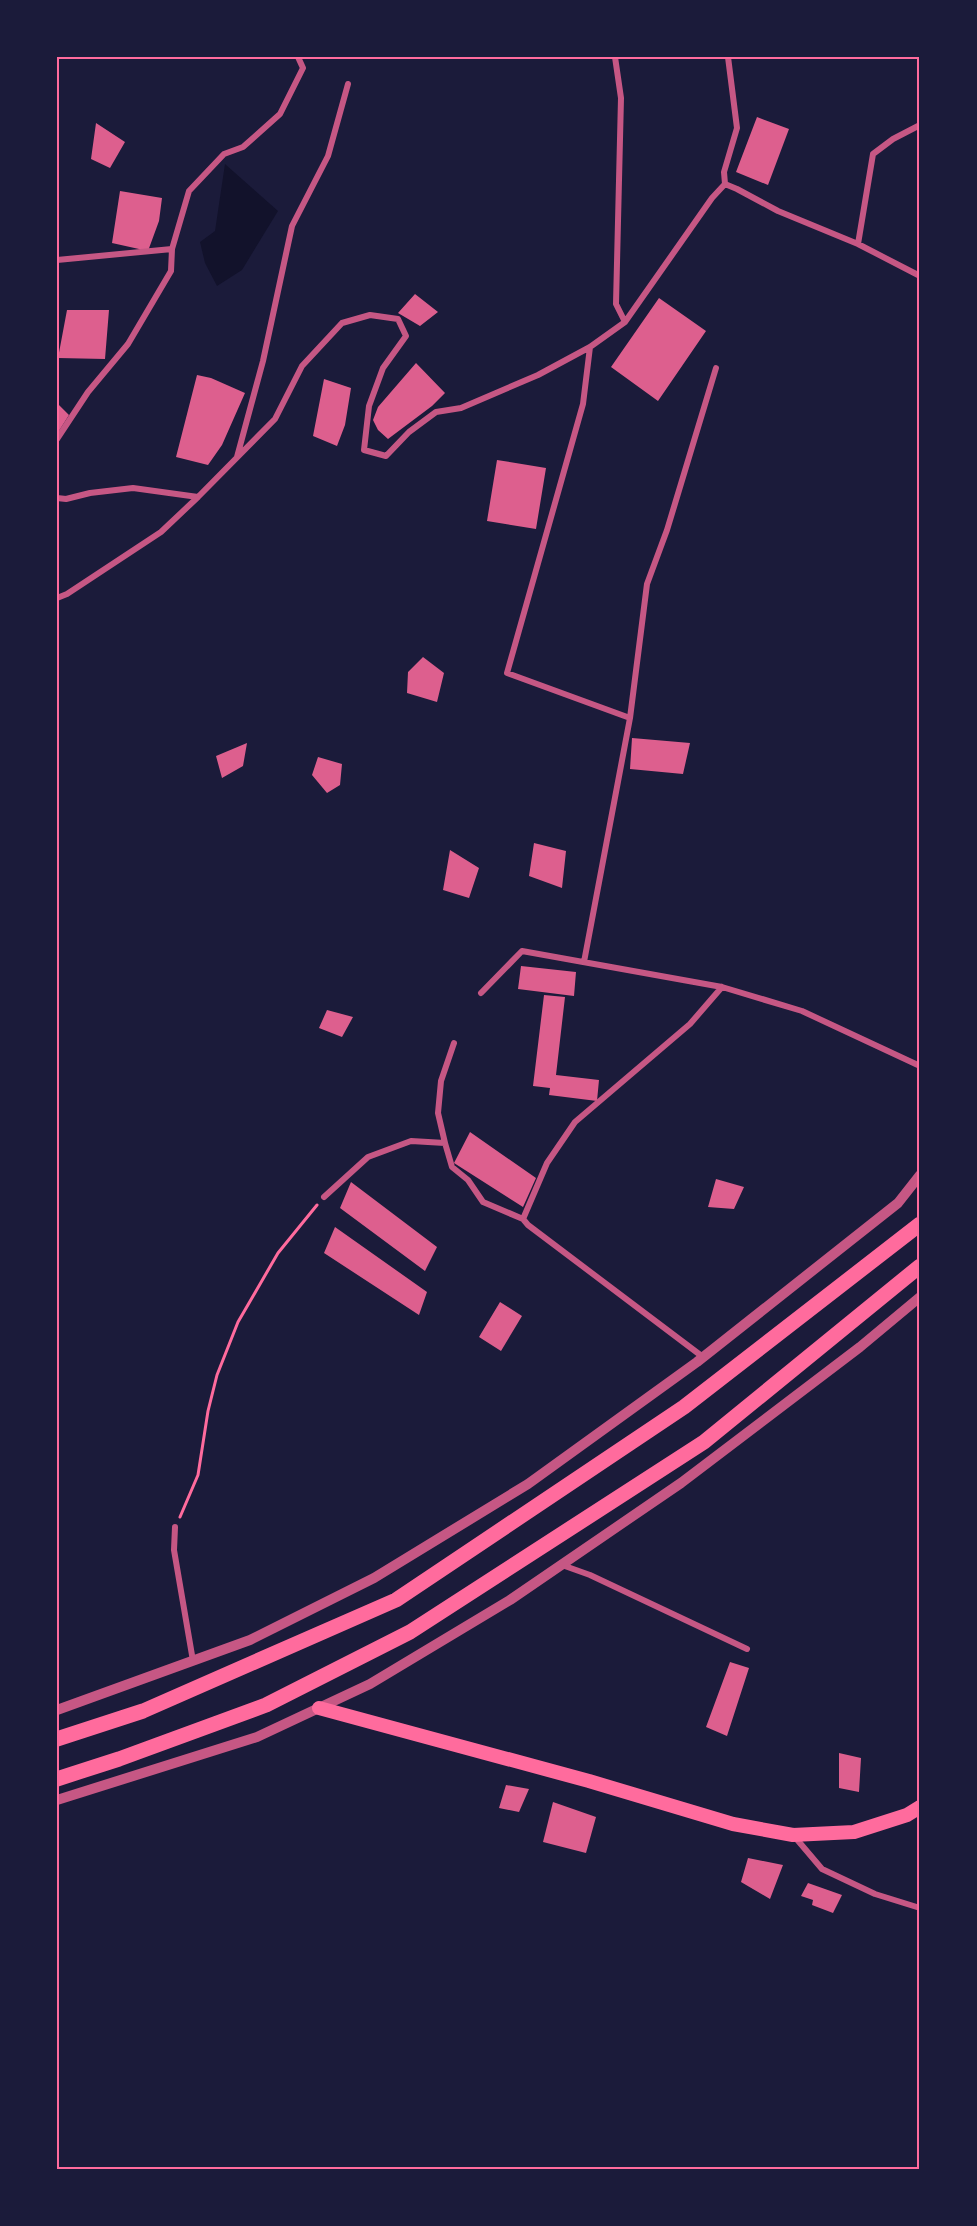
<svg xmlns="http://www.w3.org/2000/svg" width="977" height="2226" font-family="'DM Sans',sans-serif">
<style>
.water{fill:#12122b}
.building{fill:#dd5f8e}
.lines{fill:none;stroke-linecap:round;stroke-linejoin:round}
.path{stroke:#ff6b9d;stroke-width:3}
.minor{stroke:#c65784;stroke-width:6}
.tertiary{stroke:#c65784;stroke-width:10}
.primary{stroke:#ff6b9d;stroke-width:14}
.trunk{stroke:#ff6b9d;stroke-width:15}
.neatline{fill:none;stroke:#ff6b9d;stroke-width:2}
</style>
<rect width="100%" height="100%" fill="#1b1b3a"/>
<path class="water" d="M225 164 278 211 242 270 217 286 205 263 200 242 215 231Z"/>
<path class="building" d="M757 117 789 129 768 185 736 172Z
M96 123 125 142 110 168 91 159Z
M120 191 162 198 159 221 148 251 112 243Z
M415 294 438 312 420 326 398 313Z
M659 298 706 331 658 401 611 367Z
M67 310H109L105 359 58 358Z
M416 363 445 393 432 406 388 439 378 430 373 420 378 407Z
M197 375 211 378 245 393 222 445 208 465 176 457Z
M324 379 351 388 345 425 337 446 313 436Z
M57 403 69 415 57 434Z
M497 460 546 468 536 529 487 521Z
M423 657 444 673 437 702 407 693 408 672Z
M632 738 690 743 683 774 630 769Z
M247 743 243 766 222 778 216 756Z
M318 757 342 764 340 785 327 793 312 775Z
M534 843 566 851 562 888 529 876Z
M450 850 479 868 469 898 443 890Z
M521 966 576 972 574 996 518 989Z
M544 995 565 997 556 1075 599 1080 597 1101 549 1095 550 1088 533 1086Z
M327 1010 353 1017 342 1037 319 1028Z
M470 1132 536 1178 523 1207 454 1163Z
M716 1179 744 1187 734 1209 708 1207Z
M351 1182 437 1247 425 1271 340 1208Z
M335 1227 427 1292 419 1315 324 1253Z
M500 1302 522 1316 501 1351 479 1337Z
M730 1662 749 1668 727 1736 706 1727Z
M839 1753 861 1758 859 1792 839 1788Z
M506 1785 529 1789 519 1812 499 1808Z
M553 1802 596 1817 586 1853 543 1842Z
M748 1858 783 1865 770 1899 741 1882Z
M808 1883 842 1895 833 1913 812 1905 813 1900 801 1896Z"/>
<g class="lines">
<path class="path" d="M180 1517 198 1475 208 1411 217 1375 238 1322 278 1253 317 1205"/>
<path class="minor" d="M615 57 621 98 616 304 625 322
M725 184 724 172 737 128 728 57
M858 244 873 154 893 139 920 125
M57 260 172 249
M590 347 583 404 507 673 630 718
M57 439 88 392 128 344 171 271 172 249 189 191 224 154 243 147 280 114 303 68 298 57
M237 457 263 361 292 226 328 156 348 84
M57 498 66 499 90 493 133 488 198 497 275 419 302 366 342 323 370 315 398 319 406 336 383 368 369 406 364 450 386 456 409 432 436 412 461 408 538 375 590 347 625 322 712 198 725 184 737 189 778 211 858 244 920 276
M57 598 67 594 161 532 198 497
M584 962 630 718 647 584 667 530 716 368
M481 993 522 951 722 987 802 1011 920 1066
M445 1143 438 1113 441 1081 454 1043
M324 1197 368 1157 411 1141 445 1143 452 1167 468 1180 483 1202 523 1219
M703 1357 528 1225 523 1219 547 1163 575 1122 690 1024 722 987
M175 1527 174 1550 193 1661
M562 1565 590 1575 747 1649
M794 1836 822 1869 875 1894 920 1908"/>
<path class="tertiary" d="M57 1710 250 1640 374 1578 528 1484 697 1362 898 1203 920 1175
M57 1800 257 1737 370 1684 510 1600 681 1483 860 1347 920 1297"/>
<path class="primary" d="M319 1708 589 1781 733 1824 793 1835 854 1832 907 1815 920 1807"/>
<path class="trunk" d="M57 1739 143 1711 396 1600 684 1407 920 1224
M57 1779 119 1759 266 1705 410 1632 704 1442 920 1266"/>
</g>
<rect width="977" height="2226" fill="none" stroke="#1b1b3a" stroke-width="117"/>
<rect x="58" y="58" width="860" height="2110" class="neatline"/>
</svg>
